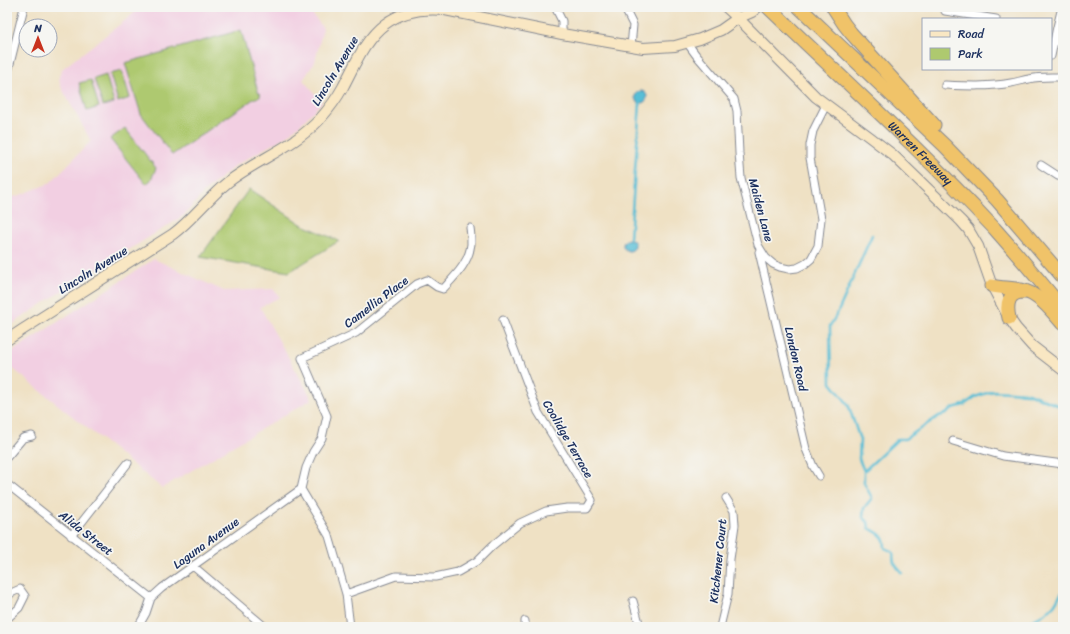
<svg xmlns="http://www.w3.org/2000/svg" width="1070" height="634" font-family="Sriracha,sans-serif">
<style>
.built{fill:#f2cfe2}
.green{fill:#aec96f;stroke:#647c66}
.water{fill:#58bed6;stroke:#3a769a}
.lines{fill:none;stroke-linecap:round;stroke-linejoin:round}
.stream{stroke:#58bed6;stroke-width:2.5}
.street-casing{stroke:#858891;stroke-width:9}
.secondary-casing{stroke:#858891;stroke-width:12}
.highway-casing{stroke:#858891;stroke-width:15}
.street{stroke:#fff;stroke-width:7}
.secondary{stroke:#f9e7c3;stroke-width:10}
.highway{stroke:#f0c369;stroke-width:13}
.labels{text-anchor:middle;stroke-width:3.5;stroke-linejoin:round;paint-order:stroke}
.street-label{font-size:12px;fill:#1b2f5e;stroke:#f6f6f2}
</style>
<rect width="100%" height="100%" fill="#f6f6f2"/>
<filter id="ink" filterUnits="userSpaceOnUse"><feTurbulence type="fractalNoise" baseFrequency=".025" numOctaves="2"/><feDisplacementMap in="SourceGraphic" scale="8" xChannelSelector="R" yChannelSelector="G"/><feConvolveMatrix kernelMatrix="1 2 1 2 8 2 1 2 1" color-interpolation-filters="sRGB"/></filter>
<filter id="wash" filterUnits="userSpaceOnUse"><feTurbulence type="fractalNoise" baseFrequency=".012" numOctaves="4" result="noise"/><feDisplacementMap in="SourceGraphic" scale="16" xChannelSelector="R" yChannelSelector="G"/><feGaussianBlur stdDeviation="0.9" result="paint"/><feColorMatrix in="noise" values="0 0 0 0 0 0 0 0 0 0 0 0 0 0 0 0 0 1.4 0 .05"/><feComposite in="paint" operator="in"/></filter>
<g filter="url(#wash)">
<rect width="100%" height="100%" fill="#efe1c4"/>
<path class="built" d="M141 7H307L323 28 315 62 303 80 322 102 299 126 285 137 236 165 205 191 184 215 172 223 62 291 17 321 7 329V198L18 196 50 183 91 141 60 85 59 76 62 69 127 19Z
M154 259 224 291 273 289 280 297 260 307 312 399 162 488 7 364V355Z"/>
<path class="green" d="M241 30 258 92 261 94 260 95V97L255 98 172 155 141 114 125 63Z
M122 71 130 98 118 102 110 74Z
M106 75 114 103 103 106 94 79Z
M91 80 99 107 87 111 79 83Z
M125 128 156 168 151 180 146 184 110 139Z
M249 189 301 224 339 241 289 272 200 257Z"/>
<path class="water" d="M635 97a6 6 0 1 1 12 0a6 6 0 1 1-12 0Z
M623 245a6 6 0 1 1 12 0a6 6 0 1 1-12 0Z"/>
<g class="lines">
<path class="stream" d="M872 235 838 312 830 326 831 383 848 404 860 440 859 459 864 471V483L872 498 864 508 863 517 868 522 869 528C879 534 885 535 885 548 898 553 891 553 894 562 896 566 899 570 902 573
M630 238 640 103
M864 471 898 439H905L939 416 946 414 953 408 964 405 975 397 993 391 1028 393 1057 405H1063
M1009 627C1028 622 1040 620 1054 605 1057 601 1059 595 1063 592"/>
</g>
</g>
<g filter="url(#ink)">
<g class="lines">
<g class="street-casing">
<path id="street" d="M555 7 562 21V34
M624 7 633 25 631 47
M945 11 996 19
M688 44 696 55 734 99 737 111 739 153 741 178 758 245 766 258 773 264 780 267 789 269 797 268 805 264 811 259 818 246 821 219 810 158V145L813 131 826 105
M1051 56 1057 27 1062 7
M7 76 24 7
M945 85C967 86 989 87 1011 83 1017 82 1023 80 1029 79 1040 76 1052 77 1063 77
M1041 165 1058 176 1063 177
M759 252 806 449 813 466 819 476
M953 441 1003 456 1063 464
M7 457 23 438 32 436
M7 484 151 598
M71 536 128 463
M193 566 265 627
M346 594 396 576 435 577 458 572 477 561 492 546 520 523 546 511 567 508H587L592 500 538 412 503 320
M7 597 11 593 20 589 25 596 19 608 9 617H7
M633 601 639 623 642 627
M525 621V627
M138 627 146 613 151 598 162 588 301 489
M350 627 346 594 329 536 301 489 306 468 313 452 322 438 327 416 302 358 356 333 417 284 427 280 437 287 443 289C455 276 469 263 471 244 471 239 471 233 470 228
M720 627 728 594 730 559 735 525 734 511 726 498"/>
</g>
<g class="secondary-casing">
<path id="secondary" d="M726 7 738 18 816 97 871 138 893 155 961 221 968 229 978 246 992 286 1009 318 1016 328 1032 346 1063 370
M7 340 22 330 173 234C193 219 208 198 228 182 258 159 294 147 320 119 329 109 337 98 343 87 355 65 364 40 385 24 402 11 424 8 445 10L562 34 643 48 675 46 700 39 721 30 738 18 752 12 758 7"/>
</g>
<g class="highway-casing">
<g id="highway">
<path id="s1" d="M768 7C844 80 922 151 994 228 1017 254 1040 281 1063 309"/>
<path d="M799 7 945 146 997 200 1063 277"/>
<path d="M833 7 844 24 851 33 934 125"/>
<path d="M992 286C1002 288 1012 288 1021 290 1038 293 1052 311 1063 324"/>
<path d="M1009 318C1006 304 1008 291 1025 292"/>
</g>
</g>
<use href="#street" class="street"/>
<use href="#secondary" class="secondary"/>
<use href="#highway" class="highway"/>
</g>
</g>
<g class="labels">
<g class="street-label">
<text transform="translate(335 71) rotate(-59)" y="4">Lincoln Avenue</text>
<text dy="4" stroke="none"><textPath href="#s1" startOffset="211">Warren Freeway</textPath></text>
<text transform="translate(761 210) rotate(75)" y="4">Maiden Lane</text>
<text transform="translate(93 270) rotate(-32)" y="4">Lincoln Avenue</text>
<text transform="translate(376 302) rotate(-37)" y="4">Camellia Place</text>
<text transform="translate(796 359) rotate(77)" y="4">London Road</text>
<text transform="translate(568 439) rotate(60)" y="4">Coolidge Terrace</text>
<text transform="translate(86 533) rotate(38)" y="4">Alida Street</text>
<text transform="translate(206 543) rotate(-36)" y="4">Laguna Avenue</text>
<text transform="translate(718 561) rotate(-84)" y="4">Kitchener Court</text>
</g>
</g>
<rect width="1070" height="634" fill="none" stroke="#f6f6f2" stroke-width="24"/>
<rect x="922" y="18" width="130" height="52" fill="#f6f6f2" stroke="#9ea6b7"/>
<rect x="930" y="31" width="20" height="6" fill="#f9e7c3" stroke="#9ea6b7"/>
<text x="958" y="38" font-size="12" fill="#1b2f5e">Road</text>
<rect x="930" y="48" width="20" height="12" fill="#aec96f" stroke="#9ea6b7"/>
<text x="958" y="58" font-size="12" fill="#1b2f5e">Park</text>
<g transform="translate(38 38)"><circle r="19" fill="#f6f6f2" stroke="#9ea6b7"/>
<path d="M0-3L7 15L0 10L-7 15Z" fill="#c8321e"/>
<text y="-6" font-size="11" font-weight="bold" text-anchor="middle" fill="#1b2f5e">N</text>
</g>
</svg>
